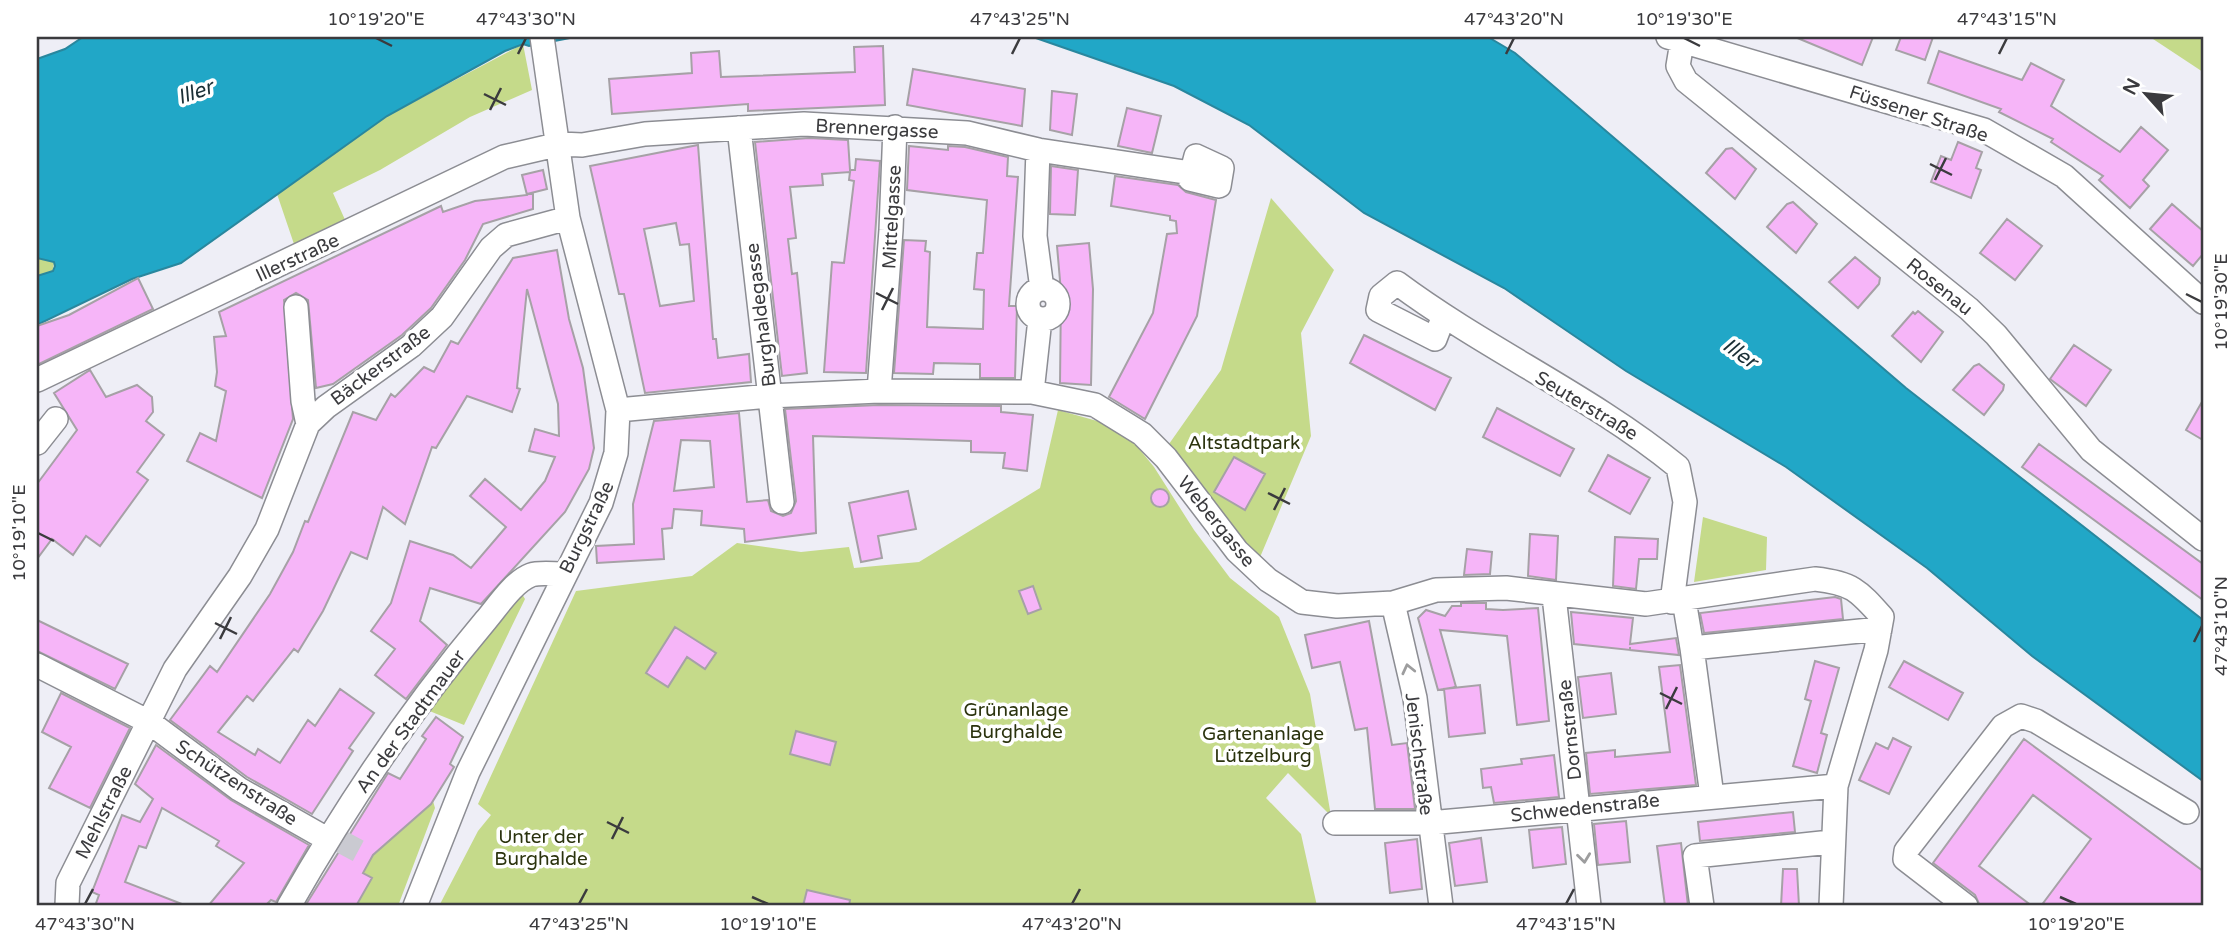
<svg xmlns="http://www.w3.org/2000/svg" width="2240" height="943" font-family="'Varela Round',sans-serif">
<style>
.green{fill:#c5da8a}
.water{fill:#21a7c7;stroke:#29879e;stroke-width:2}
.building{fill:#f6b5f8;stroke:#a6a1a6;stroke-width:2;fill-rule:evenodd}
.lines{fill:none;stroke-linecap:round;stroke-linejoin:round}
.minor-tunnel{stroke:#cacad1;stroke-width:23;stroke-dasharray:23 11;stroke-linecap:butt}
.minor-casing{stroke:#8c8d93;stroke-width:26}
.minor{stroke:#fff;stroke-width:23}
.oneway{stroke:#9d9d9e}
.ticks{fill:none;stroke:#3b3b3e;stroke-width:2.5}
.labels{text-anchor:middle;stroke-width:7;stroke-linejoin:round;paint-order:stroke}
.street-label{font-size:19px;fill:#3b3b3e;stroke:#fff}
.park-label{font-size:19px;fill:#2b330e;stroke:#fff}
.water-label{font-size:21px;font-style:italic;fill:#1a2e35;stroke:#fff}
.neatline{fill:none;stroke:#3b3b3e;stroke-width:2.5}
.ticks-label{font-size:18px;text-anchor:middle;fill:#3b3b3e}
</style>
<rect width="100%" height="100%" fill="#eeeef6"/>
<path class="green" d="M2150 37H2203V72Z
M523 44 532 90 470 117 380 170 333 193 346 222 295 247 277 194 387 116Z
M1271 198 1334 270 1301 333 1311 436 1258 562 1169 444 1221 370Z
M37 258 54 262 53 271 37 276Z
M1058 410 1122 428 1154 467 1194 530 1230 578 1279 617 1310 694 1331 816 1288 773 1266 798 1301 834 1317 906H439L478 831 491 815 478 804 576 591 692 576 737 543 801 552 849 547 854 568 919 562 1040 488Z
M1703 517 1767 537 1766 570 1694 582Z
M522 594 525 599 464 725 427 710 477 644Z
M433 801 435 808 398 906H356L371 879 363 873 373 855Z"/>
<path class="water" d="M83 37H575L529 46 523 44 505 51 387 116 181 263 132 279 37 325V276L53 271 55 266 54 262 37 258V59L65 49Z
M1033 37H1488L1515 53 1906 388 2203 620V781L2032 656 1927 568 1786 467 1626 371 1504 288 1364 213 1249 125 1174 86Z"/>
<path class="building" d="M1795 37H1873L1862 65Z
M1901 37H1933L1925 60 1896 50Z
M883 46 885 105 748 111V104L612 114 609 79 692 73 691 53 719 51 721 77 855 72 854 47Z
M1939 51 2022 80 2031 63 2064 80 2051 106 2120 152 2141 127 2168 150 2143 180 2149 186 2130 208 2099 180 2103 176 2051 142 2053 139 1999 112 2001 109 1928 83Z
M913 69 1025 89 1022 126 907 105Z
M1052 91 1077 94 1072 135 1050 130Z
M1127 108 1161 116 1152 153 1118 146Z
M809 138 848 140 850 170H855L856 159 880 161 866 373 824 372 832 262 844 263 854 181 849 180 850 172 822 174 823 185 790 187 796 238 788 239 792 274 797 273 807 373 782 376 755 142Z
M1958 142 1982 152 1976 168 1981 170 1971 198 1931 182 1941 156 1951 160Z
M698 145 713 339H716L718 358 749 354 751 382 645 393 624 294H619L590 166ZM676 223 680 245 689 244 694 301 660 306 644 229Z
M909 146 948 150V146L965 147 1008 157 1007 176 1018 177 1009 306H1017L1015 378H980V364L934 363 933 374 894 373 904 240 926 241 925 251 930 252 927 327 983 329 984 290 974 289 977 253H983L987 200 907 190Z
M1732 148 1756 169 1735 199 1706 173 1726 149Z
M1051 166 1078 170 1075 215 1050 214Z
M543 170 547 189 527 194H533V209L483 224 465 260 431 308 402 335 333 384 316 388 308 300 296 293 284 300 293 419 262 498 187 461 200 433 216 441 226 391 215 386 217 372 214 337 226 336 219 312 441 206 443 212 475 201 527 195 522 175Z
M1115 176 1178 185 1186 192 1216 200 1197 316 1145 419 1109 397 1153 313 1167 234 1177 233 1176 221 1170 220V216L1111 206Z
M1793 202 1817 224 1796 253 1767 227 1787 204Z
M2172 204 2203 231V254L2193 266 2150 229Z
M2007 219 2042 246 2015 280 1980 253Z
M1089 243 1093 289 1091 385 1060 383 1061 292 1057 246Z
M557 250 569 319 583 368 594 448 589 469 565 512 481 604 430 588 420 621 447 645 406 699 375 675 395 649 371 631 391 603 410 541 453 555 471 568 506 527 470 496 485 479 521 510 545 481 555 457 529 451 535 429 559 436 558 404 527 289 517 388 520 389 512 412 467 396 436 448 432 447 405 524 383 507 367 559 351 552 323 611 298 652 294 649 253 701 247 696 218 732 255 755 258 749 280 763 308 720 315 726 340 689 374 713 349 748 353 751 312 814 247 777 170 720 210 666 217 672 270 594 293 552 305 521 308 522 353 412 376 420 391 394 395 397 424 367 434 372 451 341 458 344 513 258Z
M1855 257 1880 278 1879 284 1858 308 1829 282Z
M138 278 153 309 37 365V326L69 315Z
M1918 311 1943 332 1921 362 1892 336 1913 312 1915 314Z
M1364 335 1451 378 1435 410 1350 363Z
M2074 345 2111 370 2086 406 2050 379Z
M1979 364 2004 385 2003 390 1984 415 1953 390 1974 366Z
M90 370 106 397 137 385 152 397 153 412 146 421 164 435 137 472 148 480 100 546 86 536 73 555 52 539 37 559V484L77 430 54 393Z
M2203 400V440L2186 430Z
M879 405 1001 406V412L1033 415 1027 471 1003 468 1005 453 971 452V441L813 436 816 533 745 542 744 529 701 525 702 511 674 509 672 528 662 529 664 559 597 563 596 546 634 544 633 504 654 421 739 413 747 502 768 500 771 511 783 516 791 513 796 501 785 409ZM681 440 710 441 714 487 674 491Z
M1497 408 1574 449 1560 476 1483 437Z
M2039 444 2203 564V600L2022 467Z
M1608 455 1650 478 1630 514 1589 491Z
M1234 457 1265 474 1245 510 1214 492Z
M1151 498a9 9 0 1 1 18 0a9 9 0 1 1-18 0Z
M908 491 916 529 878 536 882 558 861 562 849 503Z
M1530 534 1558 536 1556 580 1528 576Z
M1615 537 1658 539 1657 559H1639L1636 589 1613 586Z
M1467 549 1492 552 1490 574 1464 575Z
M1033 586 1041 609 1028 614 1019 591Z
M1835 597 1841 599 1843 619 1704 633 1700 613Z
M1461 603H1486V609L1503 610 1538 608 1549 721 1517 725 1507 636 1440 630 1456 687 1438 690 1418 618 1426 610 1445 616 1452 606H1461Z
M1571 612 1633 618 1630 644 1676 638 1679 655 1630 650V647V650L1574 644Z
M37 620 128 664 115 689 37 651Z
M1369 621 1392 745 1407 743 1415 809H1375L1367 728 1355 730 1340 662 1312 668 1305 635Z
M675 627 716 653 705 669 687 657 668 687 646 673Z
M1815 661 1839 668 1821 733 1827 735 1817 773 1793 766 1811 701 1805 699Z
M1904 661 1963 693 1948 720 1889 687Z
M1680 665 1696 785 1590 794 1586 753 1615 750V757L1670 752 1659 667Z
M1611 673 1616 714 1583 718 1578 677Z
M1480 685 1485 733 1449 737 1444 689Z
M61 693 130 728 90 808 49 788 71 747 42 732Z
M436 717 463 737 450 764 454 767 431 804 373 855 363 873 372 878 356 906H305L388 773 400 779 426 739 422 736Z
M796 731 836 742 830 765 790 754Z
M1893 738 1911 747 1889 794 1859 780 1876 743 1888 749Z
M2024 739 2203 871V906H2041L2091 839 2033 795 1979 866 2032 906H1980L1975 895 1933 863Z
M156 745 231 800 309 845 276 902 271 900 265 906H208L244 863 216 846 219 841 162 808 146 848 139 846 125 882 187 906H95L99 895 92 892 122 815 140 822 153 799 135 784Z
M1554 755 1559 797 1494 803 1491 787 1483 788 1481 769 1522 764 1521 759Z
M1793 812 1795 832 1700 841 1698 822Z
M1626 821 1630 862 1598 865 1594 824Z
M1562 827 1566 864 1533 868 1529 830Z
M1481 838 1487 882 1455 886 1449 843Z
M1417 839 1422 889 1390 893 1385 843Z
M1681 843 1688 906H1665L1657 846Z
M1783 869H1797L1799 906H1781Z
M807 890 850 900 849 906H803Z"/>
<g class="lines">
<path class="minor-tunnel" d="M338 840 364 854"/>
<g class="minor-casing">
<path id="minor" d="M1668 37 1984 130 2064 176 2203 302
M1682 42 1678 66 1686 81 1969 309 1996 335 2091 450 2203 539
M739 128 782 502
M1038 150 1035 236 1042 289
M1196 156 1222 168 1219 186 1190 179Z
M1028 304a15 15 0 1 1 30 0a15 15 0 1 1-30 0Z
M296 307 303 401 308 424
M1443 318 1435 339 1378 310 1381 296 1397 283C1487 350 1591 396 1678 467L1685 502 1672 602
M37 380 504 157 560 144 582 145 645 134 804 124 967 133 1038 150 1191 173
M879 391 891 230 895 127
M1032 392 1040 319
M618 410 769 396 879 391 1032 392 1095 405 1142 434 1166 458 1237 551 1268 580 1302 602 1337 606 1393 603 1436 590 1506 588 1646 604 1815 579C1852 583 1858 590 1882 617L1876 650 1836 786 1831 906
M37 443 56 419
M1554 596 1589 906
M1684 600 1692 648
M1393 603 1415 698 1441 906
M37 665 149 722 239 789 327 839
M1712 796 1692 648 1880 629
M1335 823H1429L1836 786
M67 905 68 883 175 669 240 576 267 529 308 424 326 407 411 346 442 317 491 248 506 235 568 218
M289 906C346 806 411 709 486 620 498 606 513 582 531 575 539 572 554 574 563 574
M415 906 468 772 601 503 616 453 618 410 568 218 542 37
M1702 906 1695 856 1831 842
M1966 906 1905 859 1906 851 2003 726 2021 716 2036 721 2187 812"/>
</g>
<use href="#minor" class="minor"/>
</g>
<defs><path id="oneway-chevron" d="M-2-3.5L2.5 0L-2 3.5" fill="none" stroke-width="1.6" stroke-linecap="round" stroke-linejoin="round" transform="scale(1.75)"/></defs>
<g class="oneway">
<use href="#oneway-chevron" transform="translate(1408 669) rotate(-103)"/>
<use href="#oneway-chevron" transform="translate(1584 858) rotate(83)"/>
</g>
<path class="ticks" d="M376 38 392 46M1684 38 1700 46M518 54 526 38M1012 54 1020 38M1506 54 1514 38M1999 54 2007 38M484 94 506 105M490 110 501 88M1930 164 1952 175M1935 180 1946 158M876 293 898 304M2186 294 2202 302M882 310 893 288M1268 493 1290 504M1274 510 1285 488M38 533 54 541M215 623 237 634M220 639 231 617M2194 642 2202 626M1660 693 1682 704M1666 709 1677 687M607 822 629 833M612 839 623 817M752 897 768 904M2060 897 2076 904M85 904 93 889M579 904 587 889M1072 904 1080 889M1566 904 1574 889"/>
<g class="labels">
<g class="street-label">
<text transform="translate(1919 113) rotate(18)" y="7">Füssener Straße</text>
<text transform="translate(877 128) rotate(3)" y="7">Brennergasse</text>
<text transform="translate(891 217) rotate(-87)" y="7">Mittelgasse</text>
<text transform="translate(297 257) rotate(-25)" y="7">Illerstraße</text>
<text transform="translate(1940 286) rotate(39)" y="7">Rosenau</text>
<text transform="translate(760 315) rotate(-97)" y="7">Burghaldegasse</text>
<text transform="translate(380 365) rotate(-37)" y="7">Bäckerstraße</text>
<text transform="translate(1587 405) rotate(31)" y="7">Seuterstraße</text>
<text transform="translate(1217 521) rotate(51)" y="7">Webergasse</text>
<text transform="translate(586 527) rotate(-64)" y="7">Burgstraße</text>
<text transform="translate(410 721) rotate(-54)" y="7">An der Stadtmauer</text>
<text transform="translate(1569 730) rotate(-96)" y="7">Dornstraße</text>
<text transform="translate(1420 754) rotate(83)" y="7">Jenischstraße</text>
<text transform="translate(237 782) rotate(33)" y="7">Schützenstraße</text>
<text transform="translate(1585 807) rotate(-6)" y="7">Schwedenstraße</text>
<text transform="translate(103 812) rotate(-63)" y="7">Mehlstraße</text>
</g>
<g class="park-label">
<text x="1244" y="449">Altstadtpark</text>
<text x="1016" y="716">Grünanlage<tspan x="1016" dy="22">Burghalde</tspan></text>
<text x="1263" y="740">Gartenanlage<tspan x="1263" dy="22">Lützelburg</tspan></text>
<text x="541" y="843">Unter der<tspan x="541" dy="22">Burghalde</tspan></text>
</g>
<g class="water-label">
<text transform="translate(195 92) rotate(-19)" y="7">Iller</text>
<text transform="translate(1740 353) rotate(35)" y="7">Iller</text>
</g>
</g>
<rect width="2240" height="943" fill="none" stroke="#ffffff" stroke-width="77"/>
<g transform="translate(2146 94) rotate(297)" stroke="#ffffff" stroke-width="5" paint-order="stroke">
<path d="M0-5L12 26L0 18L-12 26Z" fill="#3b3b3e"/>
<text y="-10" font-size="19" font-weight="bold" text-anchor="middle" fill="#3b3b3e">N</text>
</g>
<rect x="38" y="38" width="2164" height="866" class="neatline"/>
<g class="ticks-label">
<text x="376" y="25">10°19'20"E</text>
<text x="526" y="25">47°43'30"N</text>
<text x="1020" y="25">47°43'25"N</text>
<text x="1514" y="25">47°43'20"N</text>
<text x="1684" y="25">10°19'30"E</text>
<text x="2007" y="25">47°43'15"N</text>
<text transform="translate(2221 302) rotate(-90)" y="6">10°19'30"E</text>
<text transform="translate(19 533) rotate(-90)" y="6">10°19'10"E</text>
<text transform="translate(2221 626) rotate(-90)" y="6">47°43'10"N</text>
<text x="85" y="930">47°43'30"N</text>
<text x="579" y="930">47°43'25"N</text>
<text x="768" y="930">10°19'10"E</text>
<text x="1072" y="930">47°43'20"N</text>
<text x="1566" y="930">47°43'15"N</text>
<text x="2076" y="930">10°19'20"E</text>
</g>
</svg>
